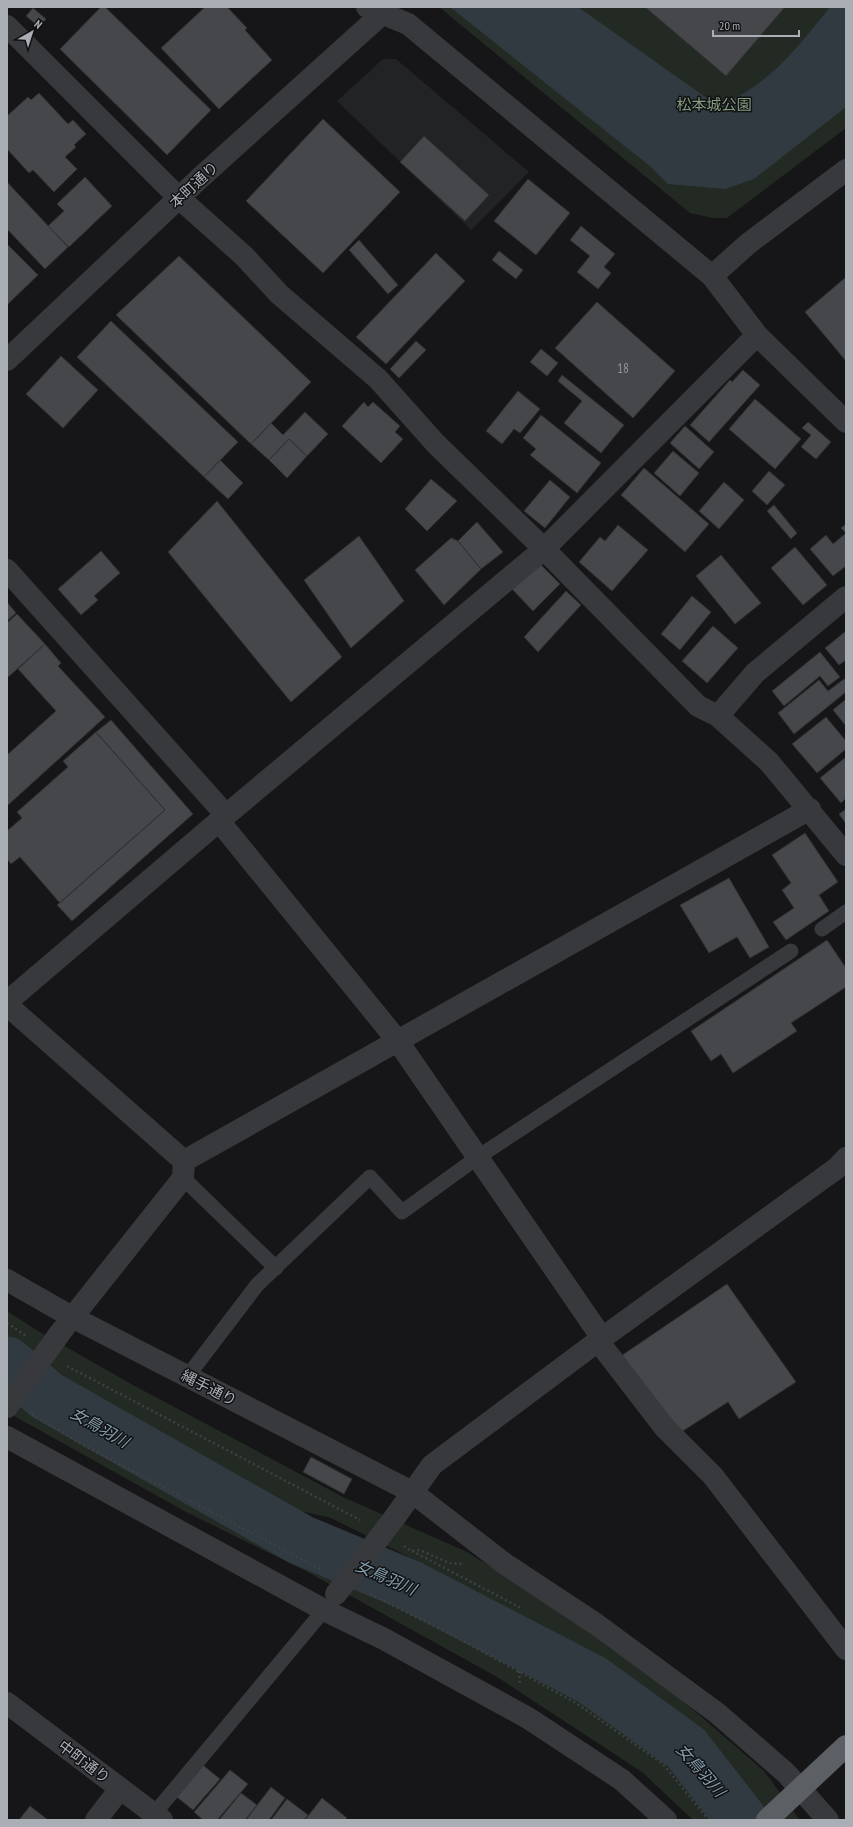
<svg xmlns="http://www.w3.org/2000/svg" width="853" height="1827" font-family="'PT Sans Narrow','Noto Sans JP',sans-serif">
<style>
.built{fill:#222325}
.green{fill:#232a23}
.water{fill:#313a40}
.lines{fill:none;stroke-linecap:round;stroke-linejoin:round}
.river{stroke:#313a40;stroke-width:51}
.building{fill:#45474a;stroke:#313134}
.path{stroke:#3e4043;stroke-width:2.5;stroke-dasharray:2 3;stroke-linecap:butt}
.service{stroke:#38393d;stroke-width:15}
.pedestrian{stroke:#38393d;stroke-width:22}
.minor{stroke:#38393d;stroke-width:22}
.tertiary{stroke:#38393d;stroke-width:22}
.trunk{stroke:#5c5f64;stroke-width:22}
.minor-bridge{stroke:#38393d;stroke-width:22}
.labels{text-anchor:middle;stroke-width:3;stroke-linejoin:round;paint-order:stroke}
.number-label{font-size:13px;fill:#91959b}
.park-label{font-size:15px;fill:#849f83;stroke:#111113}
.street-label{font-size:15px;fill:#aaafb6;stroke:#111113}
.water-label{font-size:16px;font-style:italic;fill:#849fae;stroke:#111113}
</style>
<rect width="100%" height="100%" fill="#161618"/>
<path class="built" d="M383 59H396L529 172 471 230 337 101Z"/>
<path class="green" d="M439 7H846V128L727 218H713L690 213Z
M7 1311 38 1331 133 1385 343 1497 467 1552 576 1620 676 1695 764 1771 800 1820H769L763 1810 664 1708 559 1643 423 1564 331 1518 274 1505 189 1467 48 1375 22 1349 7 1339Z
M7 1370 40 1399 170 1475 311 1554 404 1591 586 1688 677 1754 719 1820H693L642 1772 497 1677 304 1570 186 1512 7 1412Z"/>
<path class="water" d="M450 7H578L718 106C771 84 795 50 830 7H846V107L754 179 725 189 668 184 651 167Z"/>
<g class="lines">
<path class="river" d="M7 1362 47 1396 301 1540 409 1585 592 1680 686 1748 742 1820"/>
</g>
<path class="building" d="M101 7H105L211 110 167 155 60 49Z
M205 7H227L247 28 245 30 272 60 219 109 161 48Z
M645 7H785L726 76Z
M33 8 46 19 39 27 26 16Z
M39 93 68 124 73 120 86 134 74 145 76 147 65 157 77 169 54 192 33 170 29 173 7 149V116L28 97 31 100Z
M323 119 400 192 323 273 246 201Z
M424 136 489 195 465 221 400 162Z
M85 177 112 206 69 247 48 226 64 211 57 204Z
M528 179 570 213 536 255 494 221Z
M7 182 68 247 45 269 7 229Z
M581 226 615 254 604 267 611 273 598 289 577 272 590 256 570 240Z
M359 240 398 285 388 294 349 250Z
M7 244 38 275 7 305Z
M499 251 523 270 516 279 492 260Z
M436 253 465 281 386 364 356 337Z
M179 256 311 382 251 444 116 315Z
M846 277V361L805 312Z
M597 302 675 371 633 418 555 348Z
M111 321 238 442 204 477 77 357Z
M416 341 426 350 399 378 390 369Z
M541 349 558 363 547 376 530 362Z
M61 356 98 390 63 428 26 394Z
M743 370 760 385 709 442 690 425 730 380 732 382Z
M562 375 624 425 601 453 564 423 582 401 558 381Z
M518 391 540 409 520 433 514 429 502 444 486 431Z
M755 399 801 439 775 469 729 429Z
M364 402 368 407 373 402 400 426 395 432 403 439 381 463 342 426Z
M305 412 328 434 307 456 289 439 269 460 251 444 271 423 283 435Z
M541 415 601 463 577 493 530 455 536 449 523 438Z
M808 422 831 442 816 459 801 447 811 435 802 428Z
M685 426 714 452 699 469 670 443Z
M289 439 307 456 287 478 269 460Z
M673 451 699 473 680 496 654 473Z
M220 460 243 483 228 499 204 477Z
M644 468 709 524 685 552 621 495Z
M769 471 785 485 767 505 752 491Z
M431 479 457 501 427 531 405 509Z
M550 480 570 497 545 528 524 511Z
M724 482 744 500 719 529 699 511Z
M217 501 342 657 291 702 168 552Z
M774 505 797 533 791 539 767 511Z
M477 522 503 552 481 569 458 541Z
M846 524V566L833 576 810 549 826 535 833 544 846 533 841 528Z
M618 525 648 550 612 591 579 562 600 537 605 541Z
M359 536 404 601 351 648 304 580Z
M451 538 458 541 481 569 444 605 415 570Z
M795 547 827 585 803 605 771 568Z
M101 551 120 573 94 596 98 600 81 615 58 589Z
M721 555 761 603 735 624 696 576Z
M539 563 560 584 533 611 512 589Z
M566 591 581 605 538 652 524 637Z
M692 596 711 612 680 650 661 634Z
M7 602 16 613 7 621Z
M17 614 45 644 7 678V623Z
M713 626 738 648 707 683 682 661Z
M846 631V660L839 665 825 648Z
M45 644 61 663 58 666 105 717 7 806V755L56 711 18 669Z
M820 652 840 677 828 686 820 676 784 706 772 691Z
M844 679 846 681V692L794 734 778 713 819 680 828 691Z
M846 699V726L833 710Z
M826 717 846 741V749L817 773 792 744Z
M111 720 193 814 72 921 57 905 165 810 96 732Z
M96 732 165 810 60 903 20 857 11 864 7 859V831L22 818 17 812 68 767 63 761Z
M846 757V798L841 803 820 778Z
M846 809V824L839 814Z
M805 833 838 882 819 895 829 911 786 940 773 922 794 908 782 890 791 883 772 855Z
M729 878 769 947 750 958 737 937 709 953 680 905Z
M827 940 846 968V987L791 1023 797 1031 733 1073 721 1054 711 1061 691 1031Z
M727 1284 796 1382 739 1419 728 1402 678 1434 621 1356Z
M311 1457 352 1479 344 1494 303 1472Z
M199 1762 220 1779 193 1810 173 1794Z
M230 1770 248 1784 217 1820H203L194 1812Z
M271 1787 285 1798 269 1820H246Z
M241 1793 257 1805 245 1820H219Z
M322 1798 347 1818 345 1820H305Z
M287 1799 308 1815 304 1820H271Z
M30 1806 48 1820H19Z"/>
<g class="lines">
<path class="path" d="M7 1323 26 1336
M67 1366 360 1520
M32 1414 85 1446 322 1570
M404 1546 411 1551 420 1550 449 1563 462 1564
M412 1551 521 1608
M370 1594 454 1636 576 1703 663 1764 708 1819
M519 1671 520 1684"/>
<path class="service" d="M822 929 846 912
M183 1178 276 1268
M187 1377 257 1285 370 1177 402 1212 478 1157 791 951
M154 1814 324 1610"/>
<path class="pedestrian" d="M7 1280 72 1317 412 1492"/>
<path class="minor" d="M7 26 179 198 244 256 279 294 378 379 436 444 544 549 698 706 718 716 769 762 846 855
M712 276 757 335 846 422
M7 570 226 815
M219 821 397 1040 602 1338
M7 1002 219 821 544 549 757 335
M7 1005 184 1161C392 1043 602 928 810 809
M60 1333 183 1178 184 1161
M598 1341 665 1428 713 1476 846 1649
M7 1437 324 1610 384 1639 528 1718 622 1780 666 1820
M412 1492 505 1564 596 1624 717 1713 786 1773 828 1820
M395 1517 432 1465 598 1341 837 1168 846 1158
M7 1703 162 1820
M96 1820 120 1789"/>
<path class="tertiary" d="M367 7 408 24 712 276 749 243 846 170
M7 360 200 178 383 13
M718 716 755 673 846 597"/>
<path class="trunk" d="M767 1820 846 1746"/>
<path class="minor-bridge" d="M7 1407 60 1333
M336 1594 395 1517"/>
</g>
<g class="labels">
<g class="number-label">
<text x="623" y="373">18</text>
</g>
<g class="park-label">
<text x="714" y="110">松本城公園</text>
</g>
<g class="street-label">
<text transform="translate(194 185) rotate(-43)" y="5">本町通り</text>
<text transform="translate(209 1388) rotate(27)" y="5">縄手通り</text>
<text transform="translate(84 1762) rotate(37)" y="5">中町通り</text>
</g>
<g class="water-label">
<text transform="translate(100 1427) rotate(30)" y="6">女鳥羽川</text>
<text transform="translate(386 1577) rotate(24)" y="6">女鳥羽川</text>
<text transform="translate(701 1770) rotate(49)" y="6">女鳥羽川</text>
</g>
</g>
<rect width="853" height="1827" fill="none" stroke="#aaafb6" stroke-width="16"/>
<g transform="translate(32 32) rotate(39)" stroke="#111113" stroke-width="3" paint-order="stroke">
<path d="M0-3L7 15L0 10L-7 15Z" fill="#aaafb6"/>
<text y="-6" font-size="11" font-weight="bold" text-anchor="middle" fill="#aaafb6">N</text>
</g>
<path d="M713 30v6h86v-6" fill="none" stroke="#aaafb6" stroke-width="2"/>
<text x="719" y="30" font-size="12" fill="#aaafb6" stroke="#111113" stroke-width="3" paint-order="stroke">20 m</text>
</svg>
